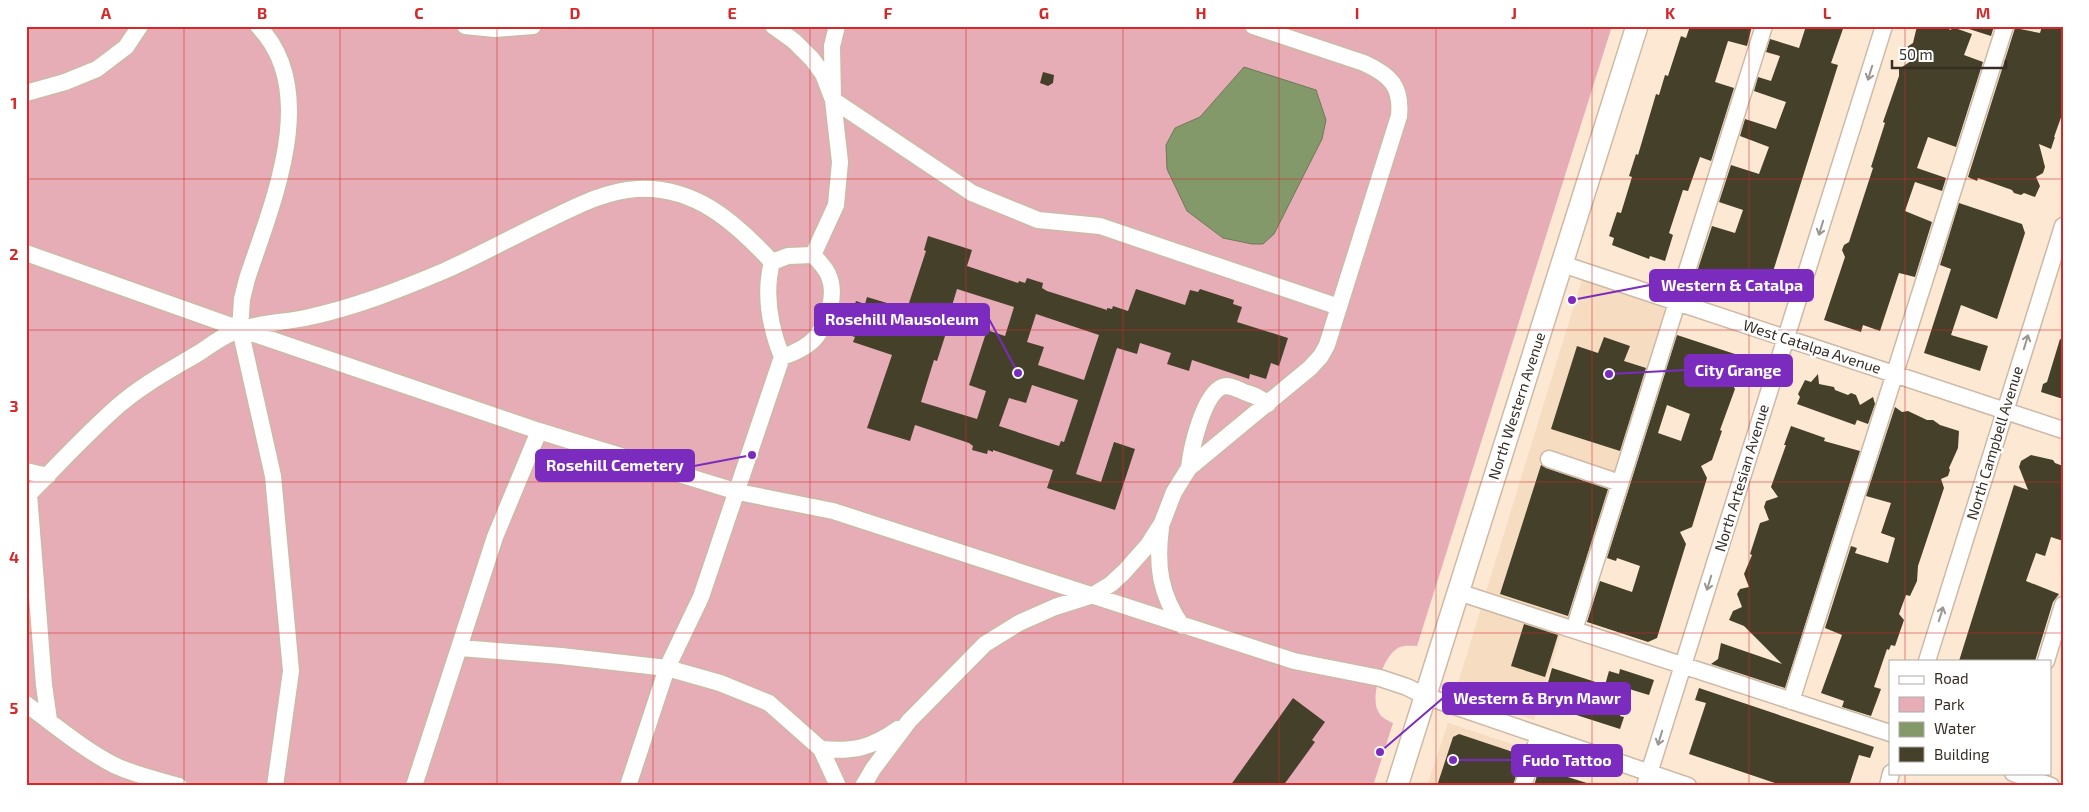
<svg xmlns="http://www.w3.org/2000/svg" width="2089" height="812" font-family="'Exo 2',sans-serif">
<style>
.built{fill:#f6dcc1}
.green{fill:#e7adb7}
.water{fill:#84996a;stroke:#6d7956}
.building{fill:#454029;fill-rule:evenodd}
.lines{fill:none;stroke-linecap:round;stroke-linejoin:round}
.minor-casing{stroke:#cdb9a5;stroke-width:19}
.major-casing{stroke:#cdb9a5;stroke-width:24}
.minor{stroke:#fff;stroke-width:16}
.major{stroke:#fff;stroke-width:21}
.oneway{stroke:#9a9692}
.grid{fill:none;stroke:#d62828;stroke-width:1;stroke-opacity:0.55}
.labels{text-anchor:middle;stroke-width:5;stroke-linejoin:round;paint-order:stroke}
.street-label{font-size:15px;fill:#362e26;stroke:#fff}
.leader{fill:none;stroke:#7b2cbf;stroke-width:2}
.callout-dot{fill:#7b2cbf;stroke:#fff;stroke-width:2}
.callout{fill:#7b2cbf;stroke:#7b2cbf;stroke-width:2}
.callout-label{font-size:16px;text-anchor:middle;font-weight:bold;fill:#fff}
.neatline{fill:none;stroke:#d62828;stroke-width:2}
.grid-label{font-size:16px;text-anchor:middle;font-weight:bold;fill:#d62828}
</style>
<rect width="100%" height="100%" fill="#fde8d3"/>
<path class="built" d="M1584 273 1675 304 1572 623 1565 621 1534 720 1455 693Z
M1448 723 1532 751 1521 786H1427Z"/>
<path class="green" d="M26 26H1612L1417 646C1410 646 1404 645 1398 648 1383 656 1370 697 1378 711 1381 718 1387 720 1393 723L1373 786H26Z"/>
<path class="water" d="M1244 67 1316 90 1326 120 1322 139 1274 234 1263 244H1252L1223 238 1187 211 1167 169 1166 145 1175 128 1200 117Z"/>
<path class="building" d="M1690 26H1752L1747 46 1728 41 1715 82 1734 88 1711 161 1700 157 1688 191 1683 190 1669 233 1673 235 1665 261 1650 256 1649 259 1612 245 1614 238 1609 236 1617 212 1621 213 1632 177 1629 176 1636 154 1638 155 1656 94 1659 95 1665 75 1668 76 1681 36 1686 38Z
M1806 26H1844L1831 63 1838 65 1765 297 1696 275 1712 226 1735 233 1743 210 1719 202 1731 165 1759 174 1769 147 1740 136 1745 119 1776 129 1786 102 1754 91 1758 77 1771 81 1780 56 1766 52 1770 39 1799 48Z
M1917 26H1941L1951 30 1952 27 1972 34 1964 55 1983 62 1956 147 1928 137 1917 168 1946 178 1942 191 1915 182 1905 211 1932 222 1915 277 1899 273 1880 331 1863 325 1861 332 1824 320 1845 257 1842 250 1844 245 1849 242 1873 168 1871 167 1885 123 1883 122 1899 76V69L1911 61 1904 49 1913 43Z
M1969 26H1994L1991 36 1969 29Z
M2042 26H2063V112L2054 137H2055L2051 149 2039 144 2045 167 2043 173 2036 177 2040 186 2035 197 2024 193 2021 195 2014 193 2012 190 1978 178 1977 181 1968 177 2015 28 2040 33Z
M1043 72 1054 75 1053 83 1048 86 1040 83Z
M1959 203 2022 224 2025 233 1997 319 1961 305 1951 335 1988 346 1980 371 1924 353 1951 269 1940 265Z
M928 236 972 250 967 266 1018 283 1019 281 1025 283 1027 278 1043 283 1042 288 1047 291 1107 310V308L1112 309 1113 306 1128 311 1136 289 1185 305 1190 290 1198 292 1200 289 1234 300 1233 304 1242 307 1237 322 1288 338 1279 366 1271 363 1266 379 1250 374 1249 379 1192 360 1189 371 1167 364 1171 353 1140 343 1137 354 1117 348 1076 474 1101 482 1114 442 1135 449 1115 510 1047 488 1053 470 993 450V452L988 450 987 454 972 450 973 446 969 443 915 425 910 441 867 428 892 355 853 342 855 337 845 334 856 301 865 304 867 297 907 309 926 251 924 250ZM957 289 1014 307 1005 336 987 330 969 385 986 391 977 419 921 402 934 360 937 361 947 330 945 329ZM1036 314 1099 335 1084 380 1038 365 1044 347 1027 342ZM1032 385 1078 400 1064 442 1061 441 1059 446 999 426 1009 398 1026 403Z
M1677 335 1744 357 1746 361 1744 365 1739 368 1741 375 1739 379 1732 384 1735 389 1720 430 1722 431 1712 460 1701 466 1707 478 1692 527 1680 532 1686 544 1657 638 1648 642 1587 622 1600 581 1632 592 1640 566 1617 558 1616 561 1607 558ZM1667 405 1690 414 1681 441 1658 433Z
M1604 337 1630 346 1624 361 1646 368 1620 451 1551 429 1577 346 1598 353Z
M2060 339 2063 340V399L2041 392 2043 384 2047 382Z
M1818 374 1819 384 1834 387 1835 390 1848 395 1851 393 1856 395 1860 405 1873 397 1875 404 1868 424 1857 420 1855 425 1797 404 1800 397 1798 394 1805 380 1811 382Z
M1895 407 1902 412 1908 411 1927 420H1933L1940 425 1959 431 1958 448 1949 468 1950 470 1948 476 1941 479 1944 488 1918 566 1917 581 1910 596 1906 595 1899 614 1904 620 1895 646 1891 645 1889 650 1887 649 1874 687 1881 689 1871 716 1842 707 1844 701 1821 693 1842 635 1825 628 1851 546 1857 548 1855 553 1888 563 1895 538 1881 533 1891 503 1866 496Z
M1791 426 1825 438 1824 441 1860 451 1785 688 1711 664 1718 659 1721 643 1782 664 1744 626 1729 620 1733 611 1742 607 1737 594 1740 589 1749 587 1744 574 1752 555 1750 554 1760 523 1769 520 1764 507 1766 501 1778 497 1771 487 1786 445H1784Z
M2031 455 2053 460 2055 463 2063 466V541L2051 537 2045 556 2036 553 2026 581 2059 594 2053 602 2035 661H1959L2014 485 2028 490 2019 467 2021 461Z
M1541 465 1546 468 1608 489 1568 616 1500 594Z
M1524 624 1558 635 1545 677 1511 666Z
M1552 668 1605 685 1609 671 1619 674 1620 669 1654 680 1649 695 1629 689 1620 716 1624 717 1620 729 1542 704Z
M1699 688 1874 747 1870 758 1859 755 1849 786H1784L1689 754 1706 703 1695 700Z
M1293 698 1325 722 1312 740 1315 742 1283 786H1230Z
M1459 734 1522 755 1513 786H1437L1453 737Z
M1539 768 1590 784 1589 786H1534Z"/>
<g class="lines">
<g class="minor-casing">
<path id="minor" d="M258 26C322 91 271 206 247 279L242 299 240 329 273 476 291 671 275 786
M465 26 495 29 533 26
M773 26 794 41 812 59 823 74 833 100 972 193 1038 220 1100 226 1339 307
M26 93 65 82 97 69 126 47 140 26
M26 253 240 329 539 431 738 492 833 511 1294 661 1380 678 1407 687 1425 696 1688 786
M772 262 788 256 813 255
M1562 264 2063 430
M1549 459 1620 483
M1189 468C1191 449 1203 395 1222 387 1229 384 1237 389 1244 392 1253 395 1260 397 1268 404
M26 471 48 476
M29 494 44 685 49 720
M26 497C56 467 86 434 118 406 142 385 170 370 197 354 210 346 226 333 242 329 262 323 285 322 305 318 353 308 399 290 444 271 480 255 516 235 552 218 579 205 606 191 637 189 695 186 735 222 772 262 764 293 770 327 782 357
M1161 528C1156 566 1160 594 1182 626
M1458 592 1890 733
M1574 630 1764 26
M460 648 561 656 667 668 720 683 769 703 821 749 838 786
M1927 661 2063 226
M2046 661 2063 605
M1791 701 2005 26
M26 704C55 725 84 750 116 766 136 775 158 780 179 786
M821 749C854 752 871 748 898 729
M2013 773 2051 786
M414 786 495 537 539 431
M628 786 667 668 701 597 782 357C794 353 808 347 816 337 829 321 837 293 828 274 824 266 819 261 813 255L836 205 840 162 833 100 832 46 837 26
M863 786 873 769 909 721 985 644 1019 623 1055 607 1093 595 1111 584 1124 572 1148 545 1162 523 1174 492 1189 468 1310 368 1321 356 1327 345 1399 116C1402 86 1390 75 1364 63L1253 26
M1523 786 1539 735
M1645 786 1884 26
M1888 786 1891 773"/>
</g>
<g class="major-casing">
<path id="major" d="M1397 786 1637 26"/>
</g>
<use href="#minor" class="minor"/>
<use href="#major" class="major"/>
</g>
<defs><path id="oneway-shaft" d="M-6 0H5M1.5-3L5.5 0L1.5 3" fill="none" stroke-width="1.6" stroke-linecap="round" stroke-linejoin="round" transform="scale(1.25)"/></defs>
<g class="oneway">
<use href="#oneway-shaft" transform="translate(1870 73) rotate(107)"/>
<use href="#oneway-shaft" transform="translate(1821 228) rotate(107)"/>
<use href="#oneway-shaft" transform="translate(2026 342) rotate(-73)"/>
<use href="#oneway-shaft" transform="translate(1709 583) rotate(107)"/>
<use href="#oneway-shaft" transform="translate(1941 614) rotate(-73)"/>
<use href="#oneway-shaft" transform="translate(1660 738) rotate(107)"/>
</g>
<path class="grid" d="M184 26V786M340 26V786M497 26V786M653 26V786M810 26V786M966 26V786M1123 26V786M1279 26V786M1436 26V786M1592 26V786M1749 26V786M1905 26V661M26 179H2063M26 330H2063M26 482H2063M26 633H2063M1905 773V786"/>
<g class="labels">
<g class="street-label">
<text transform="translate(1812 347) rotate(18)" y="5">West Catalpa Avenue</text>
<text transform="translate(1517 406) rotate(-72)" y="5">North Western Avenue</text>
<text transform="translate(1995 443) rotate(-73)" y="5">North Campbell Avenue</text>
<text transform="translate(1742 478) rotate(-73)" y="5">North Artesian Avenue</text>
</g>
</g>
<path class="leader" d="M1572 300L1650 285M1018 373L989 319M1609 374L1685 370M752 455L694 466M1380 752L1443 698M1453 760L1512 760"/>
<g class="callout-dot">
<circle cx="1572" cy="300" r="5"/>
<circle cx="1018" cy="373" r="5"/>
<circle cx="1609" cy="374" r="5"/>
<circle cx="752" cy="455" r="5"/>
<circle cx="1380" cy="752" r="5"/>
<circle cx="1453" cy="760" r="5"/>
</g>
<g class="callout">
<rect x="1650" y="270" width="163" height="31" rx="5"/>
<rect x="815" y="304" width="174" height="31" rx="5"/>
<rect x="1685" y="355" width="107" height="31" rx="5"/>
<rect x="536" y="450" width="158" height="31" rx="5"/>
<rect x="1443" y="683" width="187" height="31" rx="5"/>
<rect x="1512" y="745" width="110" height="31" rx="5"/>
</g>
<g class="callout-label">
<text x="1732" y="291">Western &amp; Catalpa</text>
<text x="902" y="325">Rosehill Mausoleum</text>
<text x="1738" y="376">City Grange</text>
<text x="615" y="471">Rosehill Cemetery</text>
<text x="1537" y="704">Western &amp; Bryn Mawr</text>
<text x="1567" y="766">Fudo Tattoo</text>
</g>
<rect width="2089" height="812" fill="none" stroke="#ffffff" stroke-width="55"/>
<rect x="1889" y="660" width="162" height="115" fill="#ffffff" stroke="#afaba8"/>
<rect x="1899" y="676" width="25" height="8" fill="#ffffff" stroke="#afaba8"/>
<text x="1934" y="684" font-size="15" fill="#362e26">Road</text>
<rect x="1899" y="697" width="25" height="15" fill="#e7adb7" stroke="#afaba8"/>
<text x="1934" y="710" font-size="15" fill="#362e26">Park</text>
<rect x="1899" y="722" width="25" height="15" fill="#84996a" stroke="#afaba8"/>
<text x="1934" y="734" font-size="15" fill="#362e26">Water</text>
<rect x="1899" y="747" width="25" height="15" fill="#454029" stroke="#afaba8"/>
<text x="1934" y="760" font-size="15" fill="#362e26">Building</text>
<path d="M1892 60v8h114v-8" fill="none" stroke="#362e26" stroke-width="2.5"/>
<text x="1899" y="60" font-size="15" fill="#362e26" stroke="#ffffff" stroke-width="4" paint-order="stroke">50 m</text>
<rect x="28" y="28" width="2034" height="756" class="neatline"/>
<g class="grid-label">
<text x="106" y="19">A</text>
<text x="262" y="19">B</text>
<text x="419" y="19">C</text>
<text x="575" y="19">D</text>
<text x="732" y="19">E</text>
<text x="888" y="19">F</text>
<text x="1044" y="19">G</text>
<text x="1201" y="19">H</text>
<text x="1357" y="19">I</text>
<text x="1514" y="19">J</text>
<text x="1670" y="19">K</text>
<text x="1827" y="19">L</text>
<text x="1983" y="19">M</text>
<text x="14" y="109">1</text>
<text x="14" y="260">2</text>
<text x="14" y="412">3</text>
<text x="14" y="563">4</text>
<text x="14" y="714">5</text>
</g>
</svg>
